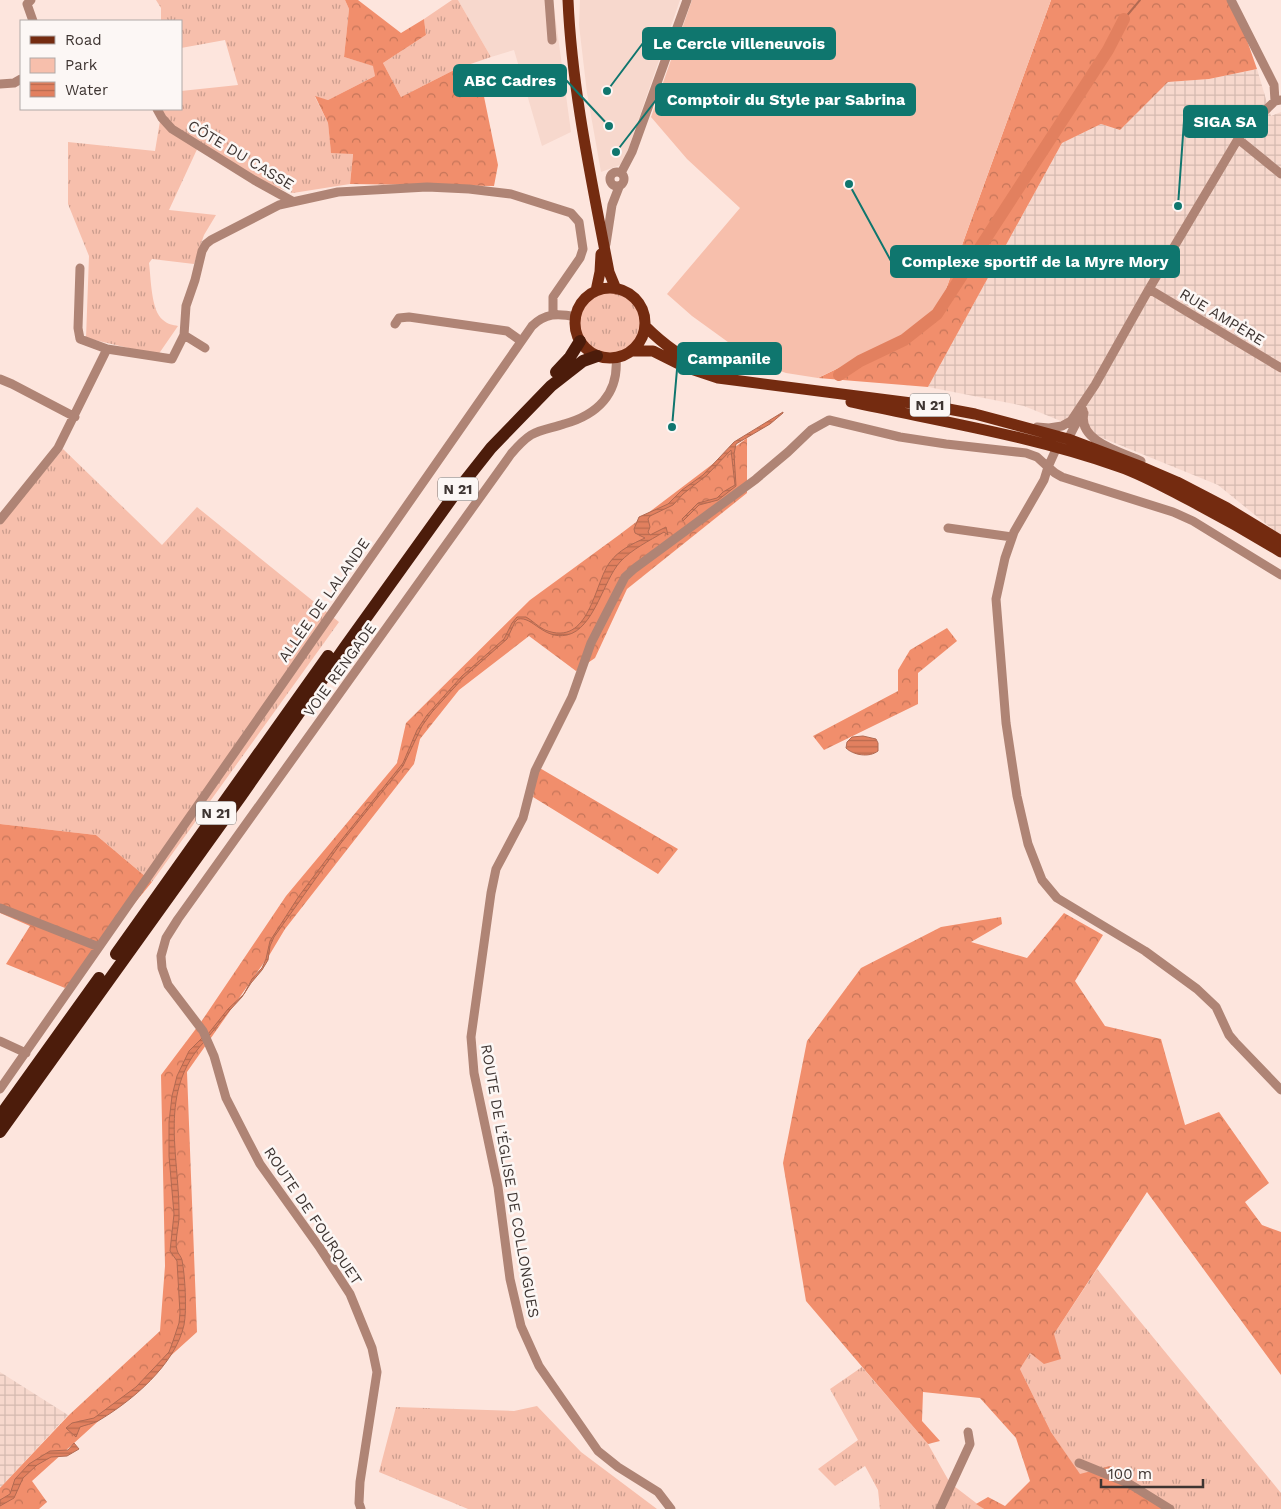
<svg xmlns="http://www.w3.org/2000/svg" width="1281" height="1509" font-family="'Work Sans',sans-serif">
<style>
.built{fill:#f7d8cd}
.industrial{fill:url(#industrial-grid)}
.grass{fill:url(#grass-tufts)}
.forest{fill:url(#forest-crowns)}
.green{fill:#f7bfac}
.water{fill:url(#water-rules);stroke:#b16a52}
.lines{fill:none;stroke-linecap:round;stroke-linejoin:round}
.stream{stroke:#b16a52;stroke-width:2}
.river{stroke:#e2805f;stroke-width:12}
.minor{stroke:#af8475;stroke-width:9}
.major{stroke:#742b10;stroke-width:11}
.highway{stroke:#4c1c0b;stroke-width:12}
.labels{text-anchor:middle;stroke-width:5;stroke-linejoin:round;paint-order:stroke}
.shield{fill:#fcf7f5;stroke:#776f6c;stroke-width:1}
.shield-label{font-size:14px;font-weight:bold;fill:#3e3532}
.street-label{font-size:15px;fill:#3e3532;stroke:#fcf7f5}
.leader{fill:none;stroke:#0f766e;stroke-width:2}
.callout-dot{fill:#0f766e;stroke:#fcf7f5;stroke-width:2}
.callout{fill:#0f766e;stroke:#0f766e;stroke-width:2}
.callout-label{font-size:16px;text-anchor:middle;font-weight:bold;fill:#fff}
</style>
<defs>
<pattern id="industrial-grid" width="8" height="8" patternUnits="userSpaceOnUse" patternTransform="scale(1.25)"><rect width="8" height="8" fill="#f7d8cd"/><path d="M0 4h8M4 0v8" fill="none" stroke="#d5bab0"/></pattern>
<pattern id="grass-tufts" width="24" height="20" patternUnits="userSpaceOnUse" patternTransform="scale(1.25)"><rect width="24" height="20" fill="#f7bfac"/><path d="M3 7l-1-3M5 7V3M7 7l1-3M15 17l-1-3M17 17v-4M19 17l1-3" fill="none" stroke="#c99c8d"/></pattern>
<pattern id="forest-crowns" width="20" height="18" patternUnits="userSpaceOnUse" patternTransform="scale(1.25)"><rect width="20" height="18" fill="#f18e6c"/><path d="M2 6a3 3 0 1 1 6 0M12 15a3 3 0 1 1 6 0" fill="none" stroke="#c57559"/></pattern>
<pattern id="water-rules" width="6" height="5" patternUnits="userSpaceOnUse" patternTransform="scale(1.25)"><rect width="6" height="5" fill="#e2805f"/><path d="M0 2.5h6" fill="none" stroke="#b96a4f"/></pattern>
</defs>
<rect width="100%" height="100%" fill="#fde5dd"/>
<path class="built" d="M458 0H553L571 132 542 146 514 50 491 57Z
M580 0H680L623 164 601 172 587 93 579 25Z"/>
<path class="industrial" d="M1257 69 1271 116 1281 112V536L1218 485 1024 406 928 387 1062 143 1101 124 1120 130 1168 82 1209 79Z
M0 1372 68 1415 0 1488Z"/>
<path class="grass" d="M156 0H345L349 9 344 57 374 66 375 76 328 100 315 97 328 123 331 152 353 153 350 184 293 193 266 184 199 145 169 210 216 215 204 235 194 264 152 259 149 263C151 278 151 311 163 320 167 324 173 325 178 326L158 355 86 338 89 256 68 204V142L155 151 162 109H181V91L238 85 225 40 181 48V21H161V8Z
M452 0H458L491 57 456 69 401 97 383 63 426 35 424 19Z
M580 323a30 30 0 1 1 60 0a30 30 0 1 1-60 0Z
M63 449 162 545 197 507 339 622 152 882 96 835 0 824V525Z
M1097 1269 1281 1493V1509H1174L1080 1475 1051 1432 1020 1369 1030 1353 1054 1334Z
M862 1367 928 1444 950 1483 984 1509H880L878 1490 865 1466 835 1486 818 1469 858 1440 830 1389Z
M537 1406 581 1452 657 1509H468L379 1472 396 1407 514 1411Z"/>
<path class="forest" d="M345 0H358L401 33 424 19 426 35 383 63 401 97 456 69 481 82 498 165 494 186 350 184 353 154 331 153 328 123 315 96 328 100 375 76 373 66 344 57 349 9Z
M1051 0H1233L1257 69 1209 79 1168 82 1120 130 1101 124 1062 143 928 387 818 378 908 334 937 314Z
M747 438V493L627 589 595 658 576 671 529 636 459 690 420 739 414 764 285 929 270 954 187 1072 197 1332 32 1481 47 1502 39 1509H0V1488L69 1415 160 1331 165 1266 161 1075 201 1022 286 896 397 763 406 723 530 600 619 535Z
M947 628 957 641 918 673V704L824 750 813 736 898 691V670L910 650Z
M538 767 678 849 658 874 533 797Z
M0 824 96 835 152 882 65 988 6 964 30 926 0 913Z
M1064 913 1103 935 1075 981 1105 1026 1161 1039 1185 1125 1219 1112 1269 1183 1245 1202 1262 1225 1281 1232V1375L1147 1192 1054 1334 1061 1359 1044 1364 1030 1353 1020 1369 1051 1432 1080 1474 1110 1466 1174 1509H984L976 1504 988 1497 1005 1506 1030 1481 1016 1438 980 1398 923 1392 922 1421 940 1441 928 1444 806 1301 783 1163 807 1041 861 968 941 927 1001 917 1002 924 971 942 1027 958Z"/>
<path class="green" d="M692 0H1051L937 314 908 334 818 378 786 373 757 363 692 316 667 294 740 208 687 159 651 117Z"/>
<path class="water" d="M783 412V413L770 424 736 444 734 454 736 486 718 500 699 505 683 521 682 519 698 503 717 498 723 492 735 485 731 450 707 475 683 494 673 505 650 516 648 519 650 527 648 532 650 535 666 527 668 535 664 532C649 541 632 549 620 562 603 581 594 629 567 635 543 640 533 616 518 619L515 622 507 639 463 678 432 712 422 726 403 766 341 843 274 937 270 946 268 960 262 970 251 983 242 997 229 1011 209 1036 208 1034 228 1009 244 994 252 979 262 968 266 959 270 941 299 896 335 848 403 763 417 730 427 715 462 676 504 639 512 623 517 617H526C532 620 538 627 545 630 590 648 594 583 610 562 619 550 632 544 645 538L635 533 634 529 639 517 668 504 682 490 703 475 734 442Z
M863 736 876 739 878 743V751C869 758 853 755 846 748L847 742 852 737Z
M202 1038 204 1042C158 1091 179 1154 179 1213 180 1223 174 1241 177 1250 178 1254 181 1256 182 1260 185 1275 187 1310 184 1325 175 1365 132 1401 98 1421 92 1424 85 1425 80 1427L76 1437 66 1428 72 1423 94 1418 136 1387 169 1352 172 1344 179 1323 180 1313 177 1261 170 1251 174 1214 169 1156V1122L172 1096 177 1076 189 1051Z
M74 1443 79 1449 67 1456 51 1457 37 1465 23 1478 14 1498 0 1506V1500L10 1494 15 1479 29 1464 50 1451 68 1450Z"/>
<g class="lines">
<path class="stream" d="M1124 19 1140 0"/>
<path class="river" d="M839 375 860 361 904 340 937 314 1108 50 1124 19"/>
<path class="minor" d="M31 0 27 4 33 21
M549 0 552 40
M1231 0 1274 85 1275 101
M0 84 14 83 21 79
M157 109 162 118 172 129 254 180 292 201
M1238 139 1281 174
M610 179a7 7 0 1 1 14 0a7 7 0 1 1-14 0Z
M621 173 632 152 687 0
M606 244 612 205 619 187
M80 268 78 328 80 339 107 349 172 359 184 335 186 306 195 280 202 251 206 244 211 240 279 205 338 192 427 187 469 189 511 194 571 213 579 222 583 249 580 258 553 297V314
M1149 289 1281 368
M395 324 399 318 409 317 507 331 521 341
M184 335 205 348
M0 379 12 384 75 417
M1083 410 1068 439 1057 447 1048 467 1055 473 1062 477 1173 512 1193 521 1281 575
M1084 413C1077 441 1121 452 1141 461
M1037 427 1049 428 1062 426 1071 421 1095 385 1149 289 1238 139 1245 130 1275 101 1281 100
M0 520 58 448 107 349
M948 528 1012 537
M0 908 99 947
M0 1041 26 1053
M0 1089 532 326C545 313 558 313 576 317
M1079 1463 1128 1483 1170 1509
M361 1509 359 1503 360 1482 377 1372 372 1348 350 1294 320 1248 260 1164 248 1141 226 1098 214 1056 203 1031 168 985 162 968 161 956 166 938 178 919 511 454C517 447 523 440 531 435 541 429 553 428 564 424 597 415 619 394 616 358
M671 1509 658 1492 618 1467 598 1451 539 1366 521 1326 510 1279 498 1187 474 1073 471 1037 491 893 496 869 523 818 535 771 572 697 591 643 625 577 635 568 756 479 788 452 811 430 829 420 900 437 946 444 1026 453 1037 457 1048 467 1044 480 1014 532 1005 558 996 599 1006 723 1017 796 1028 844 1042 880 1057 898 1145 951 1197 989 1216 1007 1229 1035 1235 1042 1281 1090
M940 1509 970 1444 968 1432"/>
<path class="major" d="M568 0C572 92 592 182 609 272L616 289
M575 323a35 35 0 1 1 70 0a35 35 0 1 1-70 0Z
M596 291 600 272 601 254
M645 326C662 343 683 359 706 368
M632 351H653L685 367 718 378 927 405 975 414 1068 439 1142 467 1177 482 1227 508 1281 541
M851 402C943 422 1032 436 1120 467 1143 475 1164 487 1185 498 1218 515 1250 533 1281 552"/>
<path class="highway" d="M556 372 570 357 580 341
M116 954 328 656
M0 1116 99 978
M0 1132 241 796 345 647 457 491 491 448 551 386 583 361 597 356"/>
</g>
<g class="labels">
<g class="shield">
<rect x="910" y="393.5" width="40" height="23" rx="4"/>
<rect x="438" y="477.5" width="40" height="23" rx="4"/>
<rect x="196" y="801.5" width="40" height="23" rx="4"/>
</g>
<g class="shield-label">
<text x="930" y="410">N 21</text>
<text x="458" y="494">N 21</text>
<text x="216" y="818">N 21</text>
</g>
<g class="street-label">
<text transform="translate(241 155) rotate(31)" y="5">CÔTE DU CASSE</text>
<text transform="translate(1222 317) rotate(31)" y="5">RUE AMPÈRE</text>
<text transform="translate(324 600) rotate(-55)" y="5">ALLÉE DE LALANDE</text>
<text transform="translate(340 670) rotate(-54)" y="5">VOIE RENGADE</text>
<text transform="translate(510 1181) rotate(80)" y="5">ROUTE DE L’ÉGLISE DE COLLONGUES</text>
<text transform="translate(313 1216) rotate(56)" y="5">ROUTE DE FOURQUET</text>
</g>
</g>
<path class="leader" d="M607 91L643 43M609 126L566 80M616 152L656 100M1178 206L1184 121M849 184L891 261M672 427L678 358"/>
<g class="callout-dot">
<circle cx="607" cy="91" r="5"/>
<circle cx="609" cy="126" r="5"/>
<circle cx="616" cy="152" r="5"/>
<circle cx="1178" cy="206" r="5"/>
<circle cx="849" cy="184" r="5"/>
<circle cx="672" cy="427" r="5"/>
</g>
<g class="callout">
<rect x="643" y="28" width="192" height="31" rx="5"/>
<rect x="454" y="65" width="112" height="31" rx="5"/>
<rect x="656" y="84" width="259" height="31" rx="5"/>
<rect x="1184" y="106" width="83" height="31" rx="5"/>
<rect x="891" y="246" width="288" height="31" rx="5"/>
<rect x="678" y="343" width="103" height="31" rx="5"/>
</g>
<g class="callout-label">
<text x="739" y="49">Le Cercle villeneuvois</text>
<text x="510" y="86">ABC Cadres</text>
<text x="786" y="105">Comptoir du Style par Sabrina</text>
<text x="1225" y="127">SIGA SA</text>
<text x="1035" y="267">Complexe sportif de la Myre Mory</text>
<text x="729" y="364">Campanile</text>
</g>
<rect x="20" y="20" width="162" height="90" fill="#fcf7f5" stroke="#b0a9a7"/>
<rect x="30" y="36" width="25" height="8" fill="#742b10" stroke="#b0a9a7"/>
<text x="65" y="45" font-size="15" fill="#3e3532">Road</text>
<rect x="30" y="58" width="25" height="15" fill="#f7bfac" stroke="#b0a9a7"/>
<text x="65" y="70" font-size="15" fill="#3e3532">Park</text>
<rect x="30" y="82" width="25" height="15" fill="url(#water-rules)" stroke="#b0a9a7"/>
<text x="65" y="95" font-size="15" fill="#3e3532">Water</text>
<path d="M1101 1479v8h102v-8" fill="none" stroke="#3e3532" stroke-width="2.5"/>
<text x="1108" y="1479" font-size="15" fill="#3e3532" stroke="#fcf7f5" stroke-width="4" paint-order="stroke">100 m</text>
</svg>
